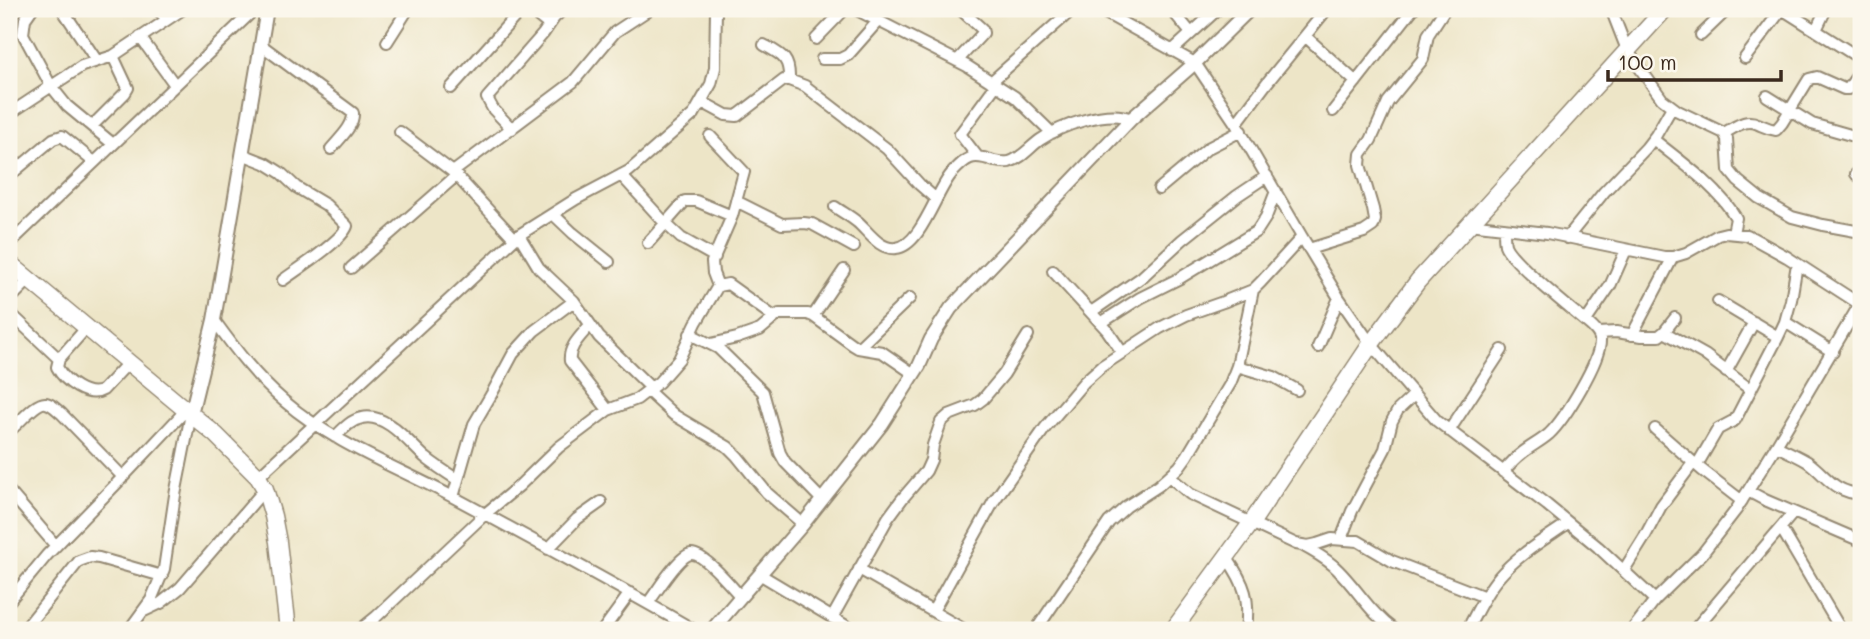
<svg xmlns="http://www.w3.org/2000/svg" width="1870" height="639" font-family="Mali,sans-serif">
<style>
.lines{fill:none;stroke-linecap:round;stroke-linejoin:round}
.minor-casing{stroke:#948872;stroke-width:14}
.tertiary-casing{stroke:#948872;stroke-width:16}
.primary-casing{stroke:#948872;stroke-width:19}
.minor{stroke:#fff;stroke-width:10}
.tertiary{stroke:#fff;stroke-width:12}
.primary{stroke:#fff;stroke-width:16}
</style>
<rect width="100%" height="100%" fill="#fbf7ec"/>
<filter id="ink" filterUnits="userSpaceOnUse"><feTurbulence type="fractalNoise" baseFrequency=".0143" numOctaves="2"/><feDisplacementMap in="SourceGraphic" scale="14" xChannelSelector="R" yChannelSelector="G"/><feConvolveMatrix kernelMatrix="1 2 1 2 8 2 1 2 1" color-interpolation-filters="sRGB"/></filter>
<filter id="wash" filterUnits="userSpaceOnUse"><feTurbulence type="fractalNoise" baseFrequency=".00686" numOctaves="4" result="noise"/><feDisplacementMap in="SourceGraphic" scale="28" xChannelSelector="R" yChannelSelector="G"/><feGaussianBlur stdDeviation="1.57" result="paint"/><feColorMatrix in="noise" values="0 0 0 0 0 0 0 0 0 0 0 0 0 0 0 0 0 1.4 0 .05"/><feComposite in="paint" operator="in"/></filter>
<g filter="url(#wash)">
<rect width="100%" height="100%" fill="#ede5c7"/>
</g>
<g filter="url(#ink)">
<g class="lines">
<g class="minor-casing">
<path id="minor" d="M32 9 25 19 23 34 51 86 67 106 113 144
M62 9 97 61
M157 9 167 19
M529 9 549 25
M855 9 967 66 1015 97 1052 133
M1098 9 1195 63 1236 124 1302 237 1339 298 1371 344 1437 421 1547 505 1598 547 1655 600
M1171 9 1191 33
M1611 9 1627 50 1662 99 1678 111 1724 133 1727 139 1729 170 1738 181 1759 198 1792 217 1823 225 1861 232
M1782 9 1861 59
M1816 30 1826 9
M1701 35 1728 9
M1305 36 1356 82
M140 37 175 85
M816 39 845 9
M387 42 408 9
M261 45 353 113C354 126 340 138 331 149
M764 45C782 55 790 58 789 80
M1172 51 1218 9
M1745 58 1782 9
M822 59H840L848 55 878 21
M957 61 983 33 982 29 960 9
M991 82 1073 9
M451 88 522 9
M1767 96 1812 124 1861 138
M702 102 726 115 737 116 784 80H789L805 86 887 149 920 185 936 199
M1333 111 1413 9
M9 114 82 66 113 56 183 9
M1236 124 1266 84 1327 9
M92 126 125 93 128 88 113 56
M512 129 493 109 487 98 543 34 554 18 563 9
M400 132 453 172 515 239
M1724 133C1736 127 1745 118 1758 124 1765 127 1768 129 1776 130L1782 123 1809 79 1817 77 1844 89H1848L1861 70
M710 136 744 172 732 216 712 262 713 273 718 286
M1653 139C1681 162 1717 186 1736 218L1733 233
M242 154 265 163 281 173 296 187 326 205 347 226C342 241 298 269 283 280
M977 156 960 134 996 85
M453 172 573 82 615 32 650 9
M1856 174 1861 178
M621 175 665 223 681 238 715 257
M9 176 53 139 62 136 94 162
M1159 189 1208 148 1241 131
M736 201 782 224 804 223 812 224 854 247
M835 207C842 212 850 216 857 222 868 231 879 250 896 248 921 246 936 191 952 173 967 157 972 153 994 161 999 162 1004 163 1009 162 1021 159 1030 147 1040 140 1060 126 1108 108 1131 119
M553 214 573 233 609 262
M1469 224 1547 233 1664 257H1673L1686 253 1718 235 1726 233 1747 235 1787 257 1861 305
M519 235 539 268 574 301 599 337 651 388
M1567 238 1604 192 1646 148 1656 135 1672 107
M648 243 685 201H696L732 216
M9 244 255 9
M1309 249 1364 232 1373 226 1375 220 1373 209 1360 165 1361 154 1371 140 1388 102 1423 59 1428 35 1445 9
M351 268 456 176
M1053 271 1107 330 1122 352
M9 300 29 280
M1718 301 1778 337
M9 312 59 359
M1091 312 1142 277 1182 240 1237 196 1267 176
M813 316 844 270
M214 320C235 349 256 377 284 401 334 444 397 467 455 498 535 541 615 584 694 630
M1586 321 1610 286 1626 250
M1785 322 1833 352
M1101 323 1140 298 1180 278 1257 231 1266 217 1276 191
M590 325C581 336 568 347 570 361L608 410
M87 327 59 359 57 367C64 381 88 399 103 390L129 362
M1664 332 1705 355 1751 390
M1598 333 1616 332 1642 336H1659L1664 332 1675 318
M690 334 718 348 763 392 780 453 785 462 822 500
M1632 335 1673 257
M711 344 737 338 760 330 779 314H808L813 316 853 345 858 348 882 352 914 374
M1318 347 1339 298
M858 348 910 298
M1237 366 1274 377 1297 390
M1726 372 1754 322
M648 391 674 415 728 447 737 456 767 493 803 524
M1655 429 1702 470 1742 501
M9 431C18 425 36 401 46 403 52 404 57 410 61 413L123 477
M1449 431 1502 350
M335 437C343 429 351 420 362 418 386 412 410 444 426 458 436 466 447 473 458 480
M1776 446C1787 451 1798 456 1808 462 1828 477 1833 492 1861 494
M1697 465 1718 429 1735 420 1778 337 1785 322 1791 300 1797 264
M1503 472C1509 465 1515 458 1522 453 1531 446 1541 441 1549 434 1564 420 1602 359 1600 339 1599 333 1595 330 1591 326 1575 312 1511 262 1505 245 1504 240 1504 233 1504 228
M1169 476 1190 494 1296 544 1308 546 1317 544 1332 539 1358 541 1392 561 1485 597
M258 477 519 235 576 199 629 171 694 114 711 84 715 68 716 9
M9 491 56 546
M1748 491 1765 500 1861 541
M453 497 474 424 491 395 513 354 534 331 574 301
M1781 528 1841 630
M1341 539 1352 511 1385 449 1392 421 1398 410 1414 395
M1302 545C1315 553 1328 559 1338 570 1358 590 1371 614 1394 630
M548 549 577 519 601 502
M1227 558C1245 584 1250 598 1246 630
M859 569 965 630
M1624 570 1644 538 1661 506 1693 463
M761 575 853 630
M9 601 47 555 123 477 186 410
M648 603C656 593 679 555 691 554 704 553 732 587 741 597
M933 611 994 501 1045 428 1084 382 1102 366 1160 328 1186 315 1223 302 1253 290 1261 282 1302 237
M142 612 161 603 180 588 265 489
M832 618 888 518 902 499 926 471 931 460 933 445 941 422 949 415 975 405 983 399 1004 374 1028 335
M24 630 79 561 90 557 99 558 162 576
M129 630 151 600 164 569 175 495 191 414
M360 630 376 617 485 514 519 486 559 447 608 410 637 399 659 382 679 359 696 323 718 286 728 284 774 317
M603 630 630 593
M1036 630 1109 522 1127 506 1158 486 1179 467 1187 456 1230 384 1237 366 1253 290
M1467 630C1477 612 1485 593 1498 578 1517 555 1545 539 1568 523
M1632 630 1655 600 1702 554 1736 510 1776 446 1861 302
M1694 630 1793 513"/>
</g>
<g class="tertiary-casing">
<path id="tertiary" d="M191 414 214 320 267 9
M712 630 803 524 882 424 919 366 931 339 951 308 1131 119 1195 63 1250 9"/>
</g>
<g class="primary-casing">
<path id="primary" d="M9 263 216 435 258 477 265 489 273 516 278 542 288 630
M1173 630 1252 522 1371 344 1418 281 1665 9"/>
</g>
<use href="#minor" class="minor"/>
<use href="#tertiary" class="tertiary"/>
<use href="#primary" class="primary"/>
</g>
</g>
<rect width="1870" height="639" fill="none" stroke="#fbf7ec" stroke-width="35"/>
<path d="M1608 70v10h173v-10" fill="none" stroke="#3b2a1e" stroke-width="3.5"/>
<text x="1618" y="70" font-size="21" fill="#3b2a1e" stroke="#fbf7ec" stroke-width="5" paint-order="stroke">100 m</text>
</svg>
